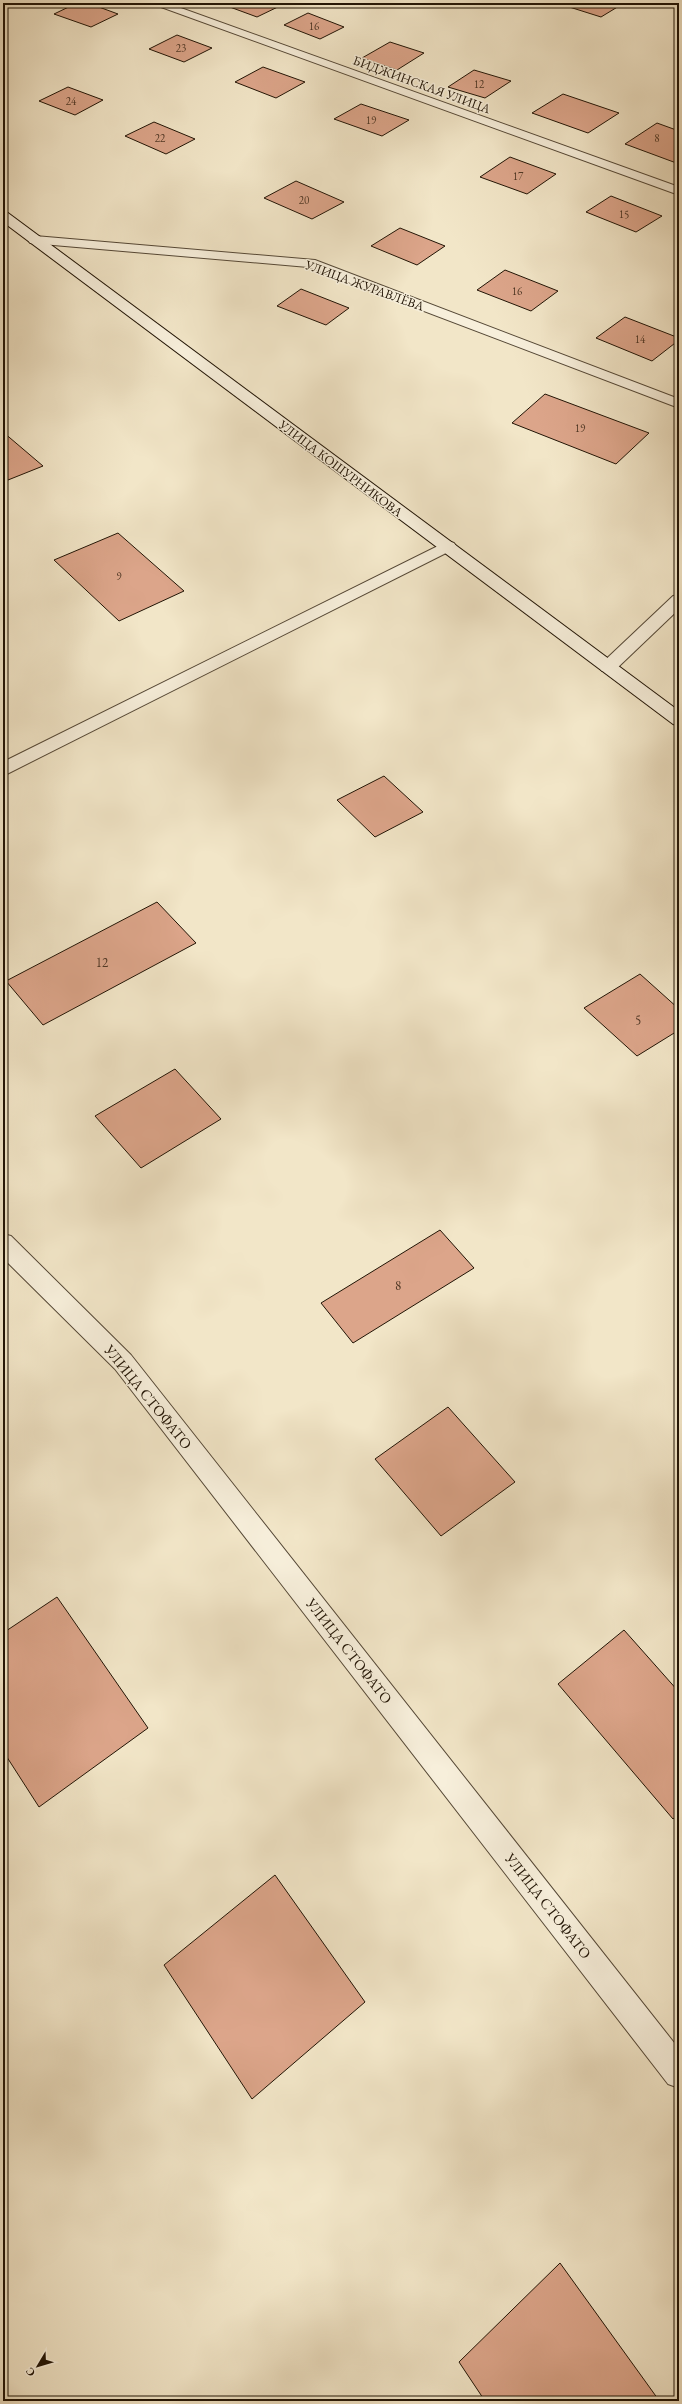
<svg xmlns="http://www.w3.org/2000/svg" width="682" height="2404" font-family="'EB Garamond',serif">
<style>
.building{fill:#dca58a;stroke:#211405}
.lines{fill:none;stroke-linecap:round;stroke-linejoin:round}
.service-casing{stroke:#554836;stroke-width:2}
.minor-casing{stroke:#554836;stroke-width:2}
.secondary-casing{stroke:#211405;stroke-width:2}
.service{fill:#f7efdb;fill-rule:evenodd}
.minor{fill:#f7efdb;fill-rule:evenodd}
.secondary{fill:#f7efdb;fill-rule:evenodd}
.labels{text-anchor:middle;stroke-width:3;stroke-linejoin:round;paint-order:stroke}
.far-number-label{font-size:11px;fill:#503826}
.far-street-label{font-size:13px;fill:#211405;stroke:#f7efdb}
.number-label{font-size:13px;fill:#503826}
.street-label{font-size:15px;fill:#211405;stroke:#f7efdb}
</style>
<rect width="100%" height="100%" fill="#f2e6c8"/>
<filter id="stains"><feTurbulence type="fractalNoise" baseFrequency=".005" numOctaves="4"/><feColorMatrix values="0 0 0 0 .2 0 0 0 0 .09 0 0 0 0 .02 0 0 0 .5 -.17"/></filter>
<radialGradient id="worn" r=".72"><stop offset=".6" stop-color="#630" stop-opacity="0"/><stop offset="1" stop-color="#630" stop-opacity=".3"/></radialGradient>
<path class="building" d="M77 3H88L118 14 91 27 54 14Z
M219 3H286L257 17Z
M567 3H624L601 17 563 5Z
M308 13 344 27 320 39 284 25Z
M177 35 212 48 184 62 149 49Z
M390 42 424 53 397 70 362 58Z
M263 67 305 82 276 98 235 82Z
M474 70 511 81 485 98 448 87Z
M68 87 103 100 75 115 39 101Z
M563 94 619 113 588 133 532 113Z
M361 104 409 120 382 136 334 119Z
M154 122 195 139 166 154 125 136Z
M657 123 679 131V164L625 144Z
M510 157 556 174 527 194 480 177Z
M296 181 344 202 312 219 264 198Z
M611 196 662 216 636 232 586 212Z
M400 228 445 246 417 265 371 246Z
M505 270 558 291 531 311 477 290Z
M301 289 349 308 326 325 277 306Z
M625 317 679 338V340L652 361 596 338Z
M545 394 649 433 616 464 512 423Z
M3 432 43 466 3 482Z
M118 533 184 591 119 621 54 560Z
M384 776 423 812 375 837 337 800Z
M157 902 196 943 43 1025 6 981Z
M640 974 679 1009V1030L637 1056 584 1008Z
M175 1069 221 1119 141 1168 95 1116Z
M440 1230 474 1268 353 1343 321 1303Z
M448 1407 515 1482 441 1536 375 1459Z
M57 1597 148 1728 39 1807 3 1751V1633Z
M624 1630 679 1692V1814L673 1819 558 1684Z
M275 1875 365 2002 252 2099 164 1965Z
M560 2263 658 2399 656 2401H485L459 2362Z"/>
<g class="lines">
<g class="service-casing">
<path id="service" d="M679 595V609L614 671H602L599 667 602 663 673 596Z"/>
</g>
<g class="minor-casing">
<path id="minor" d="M3 3H16L3 9Z
M150 3H167L679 187V195Z
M35 236 315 260 679 399V408L308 267 30 243 28 240 30 237Z
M448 541 454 543 456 546 454 549 3 776V762Z
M3 1234 11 1236 131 1355 679 2049V2088L668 2084 115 1369 3 1258Z"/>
</g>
<g class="secondary-casing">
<path id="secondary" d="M3 212 8 213 679 711V726L673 724 3 222Z"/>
</g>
<use href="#service" class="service"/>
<use href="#minor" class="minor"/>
<use href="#secondary" class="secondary"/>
</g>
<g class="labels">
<g class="far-number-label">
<text x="314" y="30">16</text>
<text x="181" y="52">23</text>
<text x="479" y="88">12</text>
<text x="71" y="105">24</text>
<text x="371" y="124">19</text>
<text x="160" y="142">22</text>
<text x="657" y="142">8</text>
<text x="518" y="180">17</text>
<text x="304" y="204">20</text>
<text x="624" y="218">15</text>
<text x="517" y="295">16</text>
<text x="640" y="343">14</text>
<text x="580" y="432">19</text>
<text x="119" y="580">9</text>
</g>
<g class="far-street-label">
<text transform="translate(422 84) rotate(20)" y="5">БИДЖИНСКАЯ УЛИЦА</text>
<text transform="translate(365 285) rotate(20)" y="5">УЛИЦА ЖУРАВЛЁВА</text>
<text transform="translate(341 468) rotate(37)" y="5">УЛИЦА КОШУРНИКОВА</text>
</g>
<g class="number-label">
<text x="102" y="967">12</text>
<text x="638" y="1025">5</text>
<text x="398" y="1290">8</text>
</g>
<g class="street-label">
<text transform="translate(148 1397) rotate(51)" y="5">УЛИЦА СТОФАТО</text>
<text transform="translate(349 1651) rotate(52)" y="5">УЛИЦА СТОФАТО</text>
<text transform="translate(548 1906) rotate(52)" y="5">УЛИЦА СТОФАТО</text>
</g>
</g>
<rect width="682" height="2404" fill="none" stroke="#f2e6c8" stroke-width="16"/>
<rect x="4" y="4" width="674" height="2396" fill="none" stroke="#211405" stroke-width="2"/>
<rect x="8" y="8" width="666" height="2388" fill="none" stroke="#211405"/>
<g transform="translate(38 2366) rotate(232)" stroke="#f7efdb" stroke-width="3" paint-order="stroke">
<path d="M0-3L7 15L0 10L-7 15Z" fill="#211405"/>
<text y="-6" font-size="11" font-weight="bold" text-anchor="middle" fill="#211405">С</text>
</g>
<rect width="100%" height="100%" filter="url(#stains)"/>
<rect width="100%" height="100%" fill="url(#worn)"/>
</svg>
